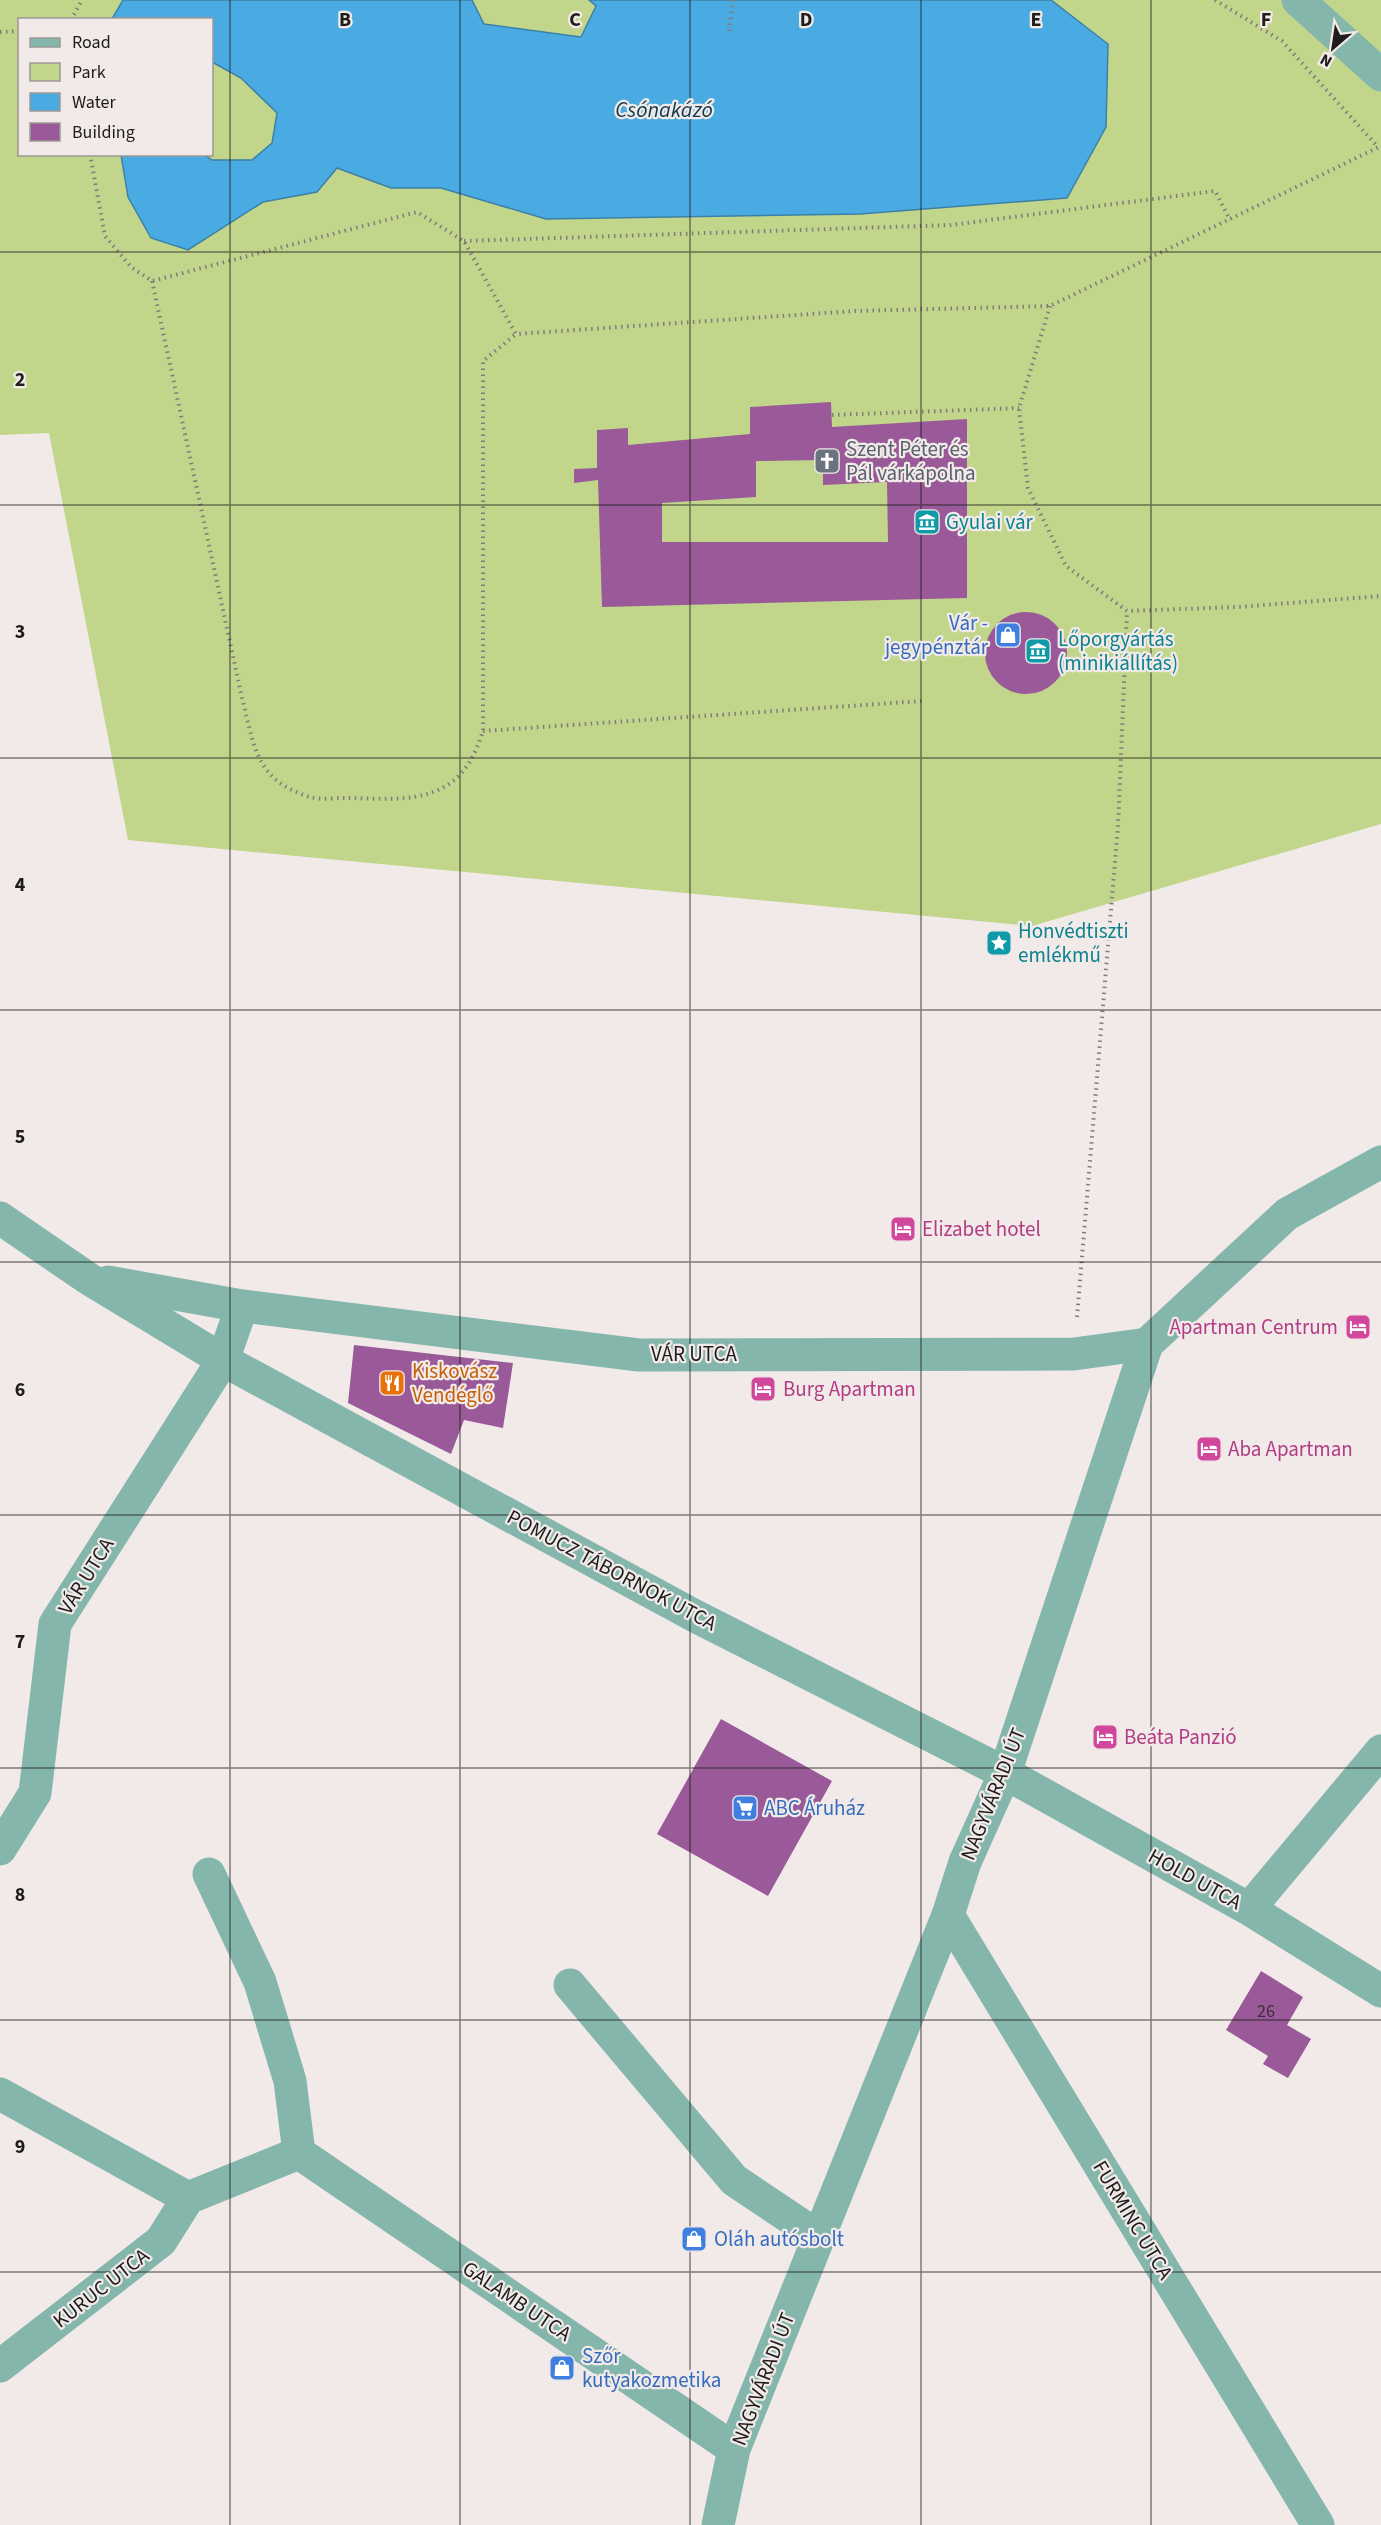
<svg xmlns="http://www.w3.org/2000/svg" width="1381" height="2525" font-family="'Source Sans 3',sans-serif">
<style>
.green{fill:#c1d68b;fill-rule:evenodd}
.water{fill:#4aabe2;stroke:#3d80a7;stroke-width:1.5}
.building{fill:#9a5998;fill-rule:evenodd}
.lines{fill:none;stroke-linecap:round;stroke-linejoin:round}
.path{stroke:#817c7b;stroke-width:4;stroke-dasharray:1.5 4.5;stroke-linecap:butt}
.minor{stroke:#85b6ac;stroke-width:33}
.grid{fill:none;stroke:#1f1c1c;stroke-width:1.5;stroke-opacity:0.55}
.labels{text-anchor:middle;stroke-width:4.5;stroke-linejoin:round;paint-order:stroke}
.number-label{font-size:18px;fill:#3e2b3b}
.worship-label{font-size:21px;fill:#5b616d;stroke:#f1eae8;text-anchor:start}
.culture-label{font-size:21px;fill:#0d838f;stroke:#f1eae8;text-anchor:start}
.shop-label{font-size:21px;fill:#366cbe;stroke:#f1eae8;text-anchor:start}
.hotel-label{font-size:21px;fill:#b23c85;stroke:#f1eae8;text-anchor:start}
.street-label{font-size:21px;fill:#1f1c1c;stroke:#f1eae8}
.food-label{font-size:21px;fill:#c56008;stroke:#f1eae8;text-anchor:start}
.water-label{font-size:22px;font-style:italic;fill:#103950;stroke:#f1eae8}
.grid-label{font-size:20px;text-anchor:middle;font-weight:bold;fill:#1f1c1c;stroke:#f1eae8;stroke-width:4.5;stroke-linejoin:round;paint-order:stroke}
</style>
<rect width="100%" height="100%" fill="#f1eae8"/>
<path class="green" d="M0 0H1381V824L1032 926 128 840 49 433 0 435ZM20 20H212V154H20Z"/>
<path class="water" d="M123 0H472L484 24 581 37 596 6 589 0H1051L1108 44 1106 127 1067 198 860 214 546 219 441 188H391L337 168 317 192 263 202 188 250 151 238 128 197 121 155 203 154 212 160H252L272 143 277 113 241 78 212 62V20L112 19Z"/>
<path class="building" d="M831 402 832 427 967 419V598L602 607 598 480 574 483V469L597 468V430L628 428V445L750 434V407ZM823 460V485L887 482 888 542H662V503L756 497V461Z
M985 653a41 41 0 1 1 82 0a41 41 0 1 1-82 0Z
M354 1345 513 1363 503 1428 464 1420 451 1454 348 1403Z
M721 1719 832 1781 768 1896 657 1834Z
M1261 1971 1303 1997 1287 2025 1311 2039 1288 2078 1263 2064 1268 2056 1226 2030Z"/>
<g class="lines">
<path class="path" d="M1215 0 1282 41 1378 147
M71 20 82 0
M729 31 733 0
M0 32 20 31
M90 154 105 236 131 267 152 281 417 212 464 241 516 334 855 311 1050 306 1381 146
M464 241 951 225 1215 191 1230 220
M152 281 242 698C249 723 252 754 270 774 280 785 296 793 310 797 321 800 335 798 346 798 381 798 419 804 449 784 468 771 476 752 483 731V361L516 334
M1050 306 1019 408 1028 488 1066 566 1127 611 1238 607 1381 596
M832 415 1019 408
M483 731 922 701
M1077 1317 1118 826 1127 611"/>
<path class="minor" d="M1298 0 1381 75
M0 1218 89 1279 223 1360 695 1616 1005 1773 1249 1909 1381 1991
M108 1282 242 1306 639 1355 1074 1354 1147 1344
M0 1849 35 1793 55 1624 223 1360 242 1306
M209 1874 260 1982 290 2081 299 2153
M1249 1909 1381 1751
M948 1915 1318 2525
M570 1985 734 2180 819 2237
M0 2094 188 2198 299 2153 734 2449
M0 2366 161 2241 188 2198
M718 2525 734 2449 948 1915 965 1862 1005 1773 1147 1344 1287 1214 1381 1162"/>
</g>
<path class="grid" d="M230 0V2525M460 0V2525M690 0V2525M921 0V2525M1151 0V2525M0 252H1381M0 505H1381M0 758H1381M0 1010H1381M0 1262H1381M0 1515H1381M0 1768H1381M0 2020H1381M0 2272H1381"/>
<defs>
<g id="church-square" transform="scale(1.35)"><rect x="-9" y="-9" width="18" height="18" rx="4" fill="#6b7280" stroke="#f1eae8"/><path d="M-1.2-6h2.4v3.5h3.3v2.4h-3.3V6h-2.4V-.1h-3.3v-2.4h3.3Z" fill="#fff"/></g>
<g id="museum-square" transform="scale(1.35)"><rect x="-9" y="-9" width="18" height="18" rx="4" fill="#0f9aa8" stroke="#f1eae8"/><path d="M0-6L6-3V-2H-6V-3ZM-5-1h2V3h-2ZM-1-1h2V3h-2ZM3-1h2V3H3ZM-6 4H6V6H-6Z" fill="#fff"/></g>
<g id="shop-square" transform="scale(1.35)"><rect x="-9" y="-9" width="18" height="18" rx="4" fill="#3f7fe0" stroke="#f1eae8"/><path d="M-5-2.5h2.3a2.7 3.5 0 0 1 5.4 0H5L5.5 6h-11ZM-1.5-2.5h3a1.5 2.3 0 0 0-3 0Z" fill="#fff"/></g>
<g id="sight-square" transform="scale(1.35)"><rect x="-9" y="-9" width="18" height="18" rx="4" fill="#0f9aa8" stroke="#f1eae8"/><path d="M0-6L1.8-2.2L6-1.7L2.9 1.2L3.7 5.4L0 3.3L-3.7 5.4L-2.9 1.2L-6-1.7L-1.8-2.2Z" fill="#fff"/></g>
<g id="hotel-square" transform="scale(1.35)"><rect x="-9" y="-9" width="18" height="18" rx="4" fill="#d1479c" stroke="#f1eae8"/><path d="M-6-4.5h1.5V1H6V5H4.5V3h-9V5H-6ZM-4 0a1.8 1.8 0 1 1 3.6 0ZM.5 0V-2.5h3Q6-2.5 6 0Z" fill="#fff"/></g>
<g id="restaurant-square" transform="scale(1.35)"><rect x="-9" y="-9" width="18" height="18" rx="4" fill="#e8710a" stroke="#f1eae8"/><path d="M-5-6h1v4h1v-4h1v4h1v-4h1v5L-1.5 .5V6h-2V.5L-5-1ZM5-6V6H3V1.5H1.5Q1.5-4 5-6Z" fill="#fff"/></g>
<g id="supermarket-square" transform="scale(1.35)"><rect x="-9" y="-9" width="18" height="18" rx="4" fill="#3f7fe0" stroke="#f1eae8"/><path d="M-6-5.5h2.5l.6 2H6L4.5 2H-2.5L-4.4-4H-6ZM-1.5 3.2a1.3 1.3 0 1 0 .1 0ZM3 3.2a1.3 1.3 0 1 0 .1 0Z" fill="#fff"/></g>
</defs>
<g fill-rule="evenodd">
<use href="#church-square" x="827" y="461"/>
<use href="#museum-square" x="927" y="522"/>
<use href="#shop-square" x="1008" y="635"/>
<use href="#museum-square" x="1038" y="651"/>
<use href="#sight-square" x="999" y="943"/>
<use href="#hotel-square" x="903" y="1229"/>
<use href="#hotel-square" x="1358" y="1327"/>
<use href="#restaurant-square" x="392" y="1383"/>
<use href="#hotel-square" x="763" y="1389"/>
<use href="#hotel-square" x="1209" y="1449"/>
<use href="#hotel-square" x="1105" y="1737"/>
<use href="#supermarket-square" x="745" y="1808"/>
<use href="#shop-square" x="694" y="2239"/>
<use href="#shop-square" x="562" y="2368"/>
</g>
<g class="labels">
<g class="number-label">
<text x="1266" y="2017">26</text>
</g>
<g class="worship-label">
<text x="846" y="456">Szent Péter és<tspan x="846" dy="24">Pál várkápolna</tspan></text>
</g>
<g class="culture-label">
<text x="946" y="529">Gyulai vár</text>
<text x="1058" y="646">Lőporgyártás<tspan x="1058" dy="24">(minikiállítás)</tspan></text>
<text x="1018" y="938">Honvédtiszti<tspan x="1018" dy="24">emlékmű</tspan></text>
</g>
<g class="shop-label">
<text x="988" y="630" text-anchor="end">Vár -<tspan x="988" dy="24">jegypénztár</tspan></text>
<text x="764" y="1815">ABC Áruház</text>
<text x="714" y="2246">Oláh autósbolt</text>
<text x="582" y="2363">Szőr<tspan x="582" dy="24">kutyakozmetika</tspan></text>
</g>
<g class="hotel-label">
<text x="922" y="1236">Elizabet hotel</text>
<text x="1338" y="1334" text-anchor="end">Apartman Centrum</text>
<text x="783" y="1396">Burg Apartman</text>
<text x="1228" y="1456">Aba Apartman</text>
<text x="1124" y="1744">Beáta Panzió</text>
</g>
<g class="street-label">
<text x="694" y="1361">VÁR UTCA</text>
<text transform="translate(612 1570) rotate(28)" y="7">POMUCZ TÁBORNOK UTCA</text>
<text transform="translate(86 1576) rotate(-58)" y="7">VÁR UTCA</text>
<text transform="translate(993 1794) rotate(-68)" y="7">NAGYVÁRADI ÚT</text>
<text transform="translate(1195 1879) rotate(29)" y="7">HOLD UTCA</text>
<text transform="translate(1133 2220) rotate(59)" y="7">FURMINC UTCA</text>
<text transform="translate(101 2288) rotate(-38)" y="7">KURUC UTCA</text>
<text transform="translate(517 2301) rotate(34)" y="7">GALAMB UTCA</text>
<text transform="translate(763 2379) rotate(-69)" y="7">NAGYVÁRADI ÚT</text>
</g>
<g class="food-label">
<text x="412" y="1378">Kiskovász<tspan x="412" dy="24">Vendéglő</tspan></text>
</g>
<g class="water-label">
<text x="664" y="117">Csónakázó</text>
</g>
</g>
<g class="grid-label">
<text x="345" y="26">B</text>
<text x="575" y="26">C</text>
<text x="806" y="26">D</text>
<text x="1036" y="26">E</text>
<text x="1266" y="26">F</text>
<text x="20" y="386">2</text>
<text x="20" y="638">3</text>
<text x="20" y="891">4</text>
<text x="20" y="1143">5</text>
<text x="20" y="1396">6</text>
<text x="20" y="1648">7</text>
<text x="20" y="1901">8</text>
<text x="20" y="2153">9</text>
</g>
<rect x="18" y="18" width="195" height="138" fill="#f1eae8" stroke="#9d9896" stroke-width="1.5"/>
<rect x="30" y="38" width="30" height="9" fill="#85b6ac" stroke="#9d9896" stroke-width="1.5"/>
<text x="72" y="48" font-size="18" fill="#1f1c1c">Road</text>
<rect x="30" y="63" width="30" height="18" fill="#c1d68b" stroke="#9d9896" stroke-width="1.5"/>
<text x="72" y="78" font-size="18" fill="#1f1c1c">Park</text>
<rect x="30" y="93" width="30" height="18" fill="#4aabe2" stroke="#9d9896" stroke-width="1.5"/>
<text x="72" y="108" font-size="18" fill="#1f1c1c">Water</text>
<rect x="30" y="123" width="30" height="18" fill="#9a5998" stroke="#9d9896" stroke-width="1.5"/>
<text x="72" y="138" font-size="18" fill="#1f1c1c">Building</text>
<g transform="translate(1333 48) rotate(209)" stroke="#f1eae8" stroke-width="4.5" paint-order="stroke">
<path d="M0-4.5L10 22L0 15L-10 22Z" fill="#1f1c1c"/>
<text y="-9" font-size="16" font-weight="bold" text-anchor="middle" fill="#1f1c1c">N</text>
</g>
</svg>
